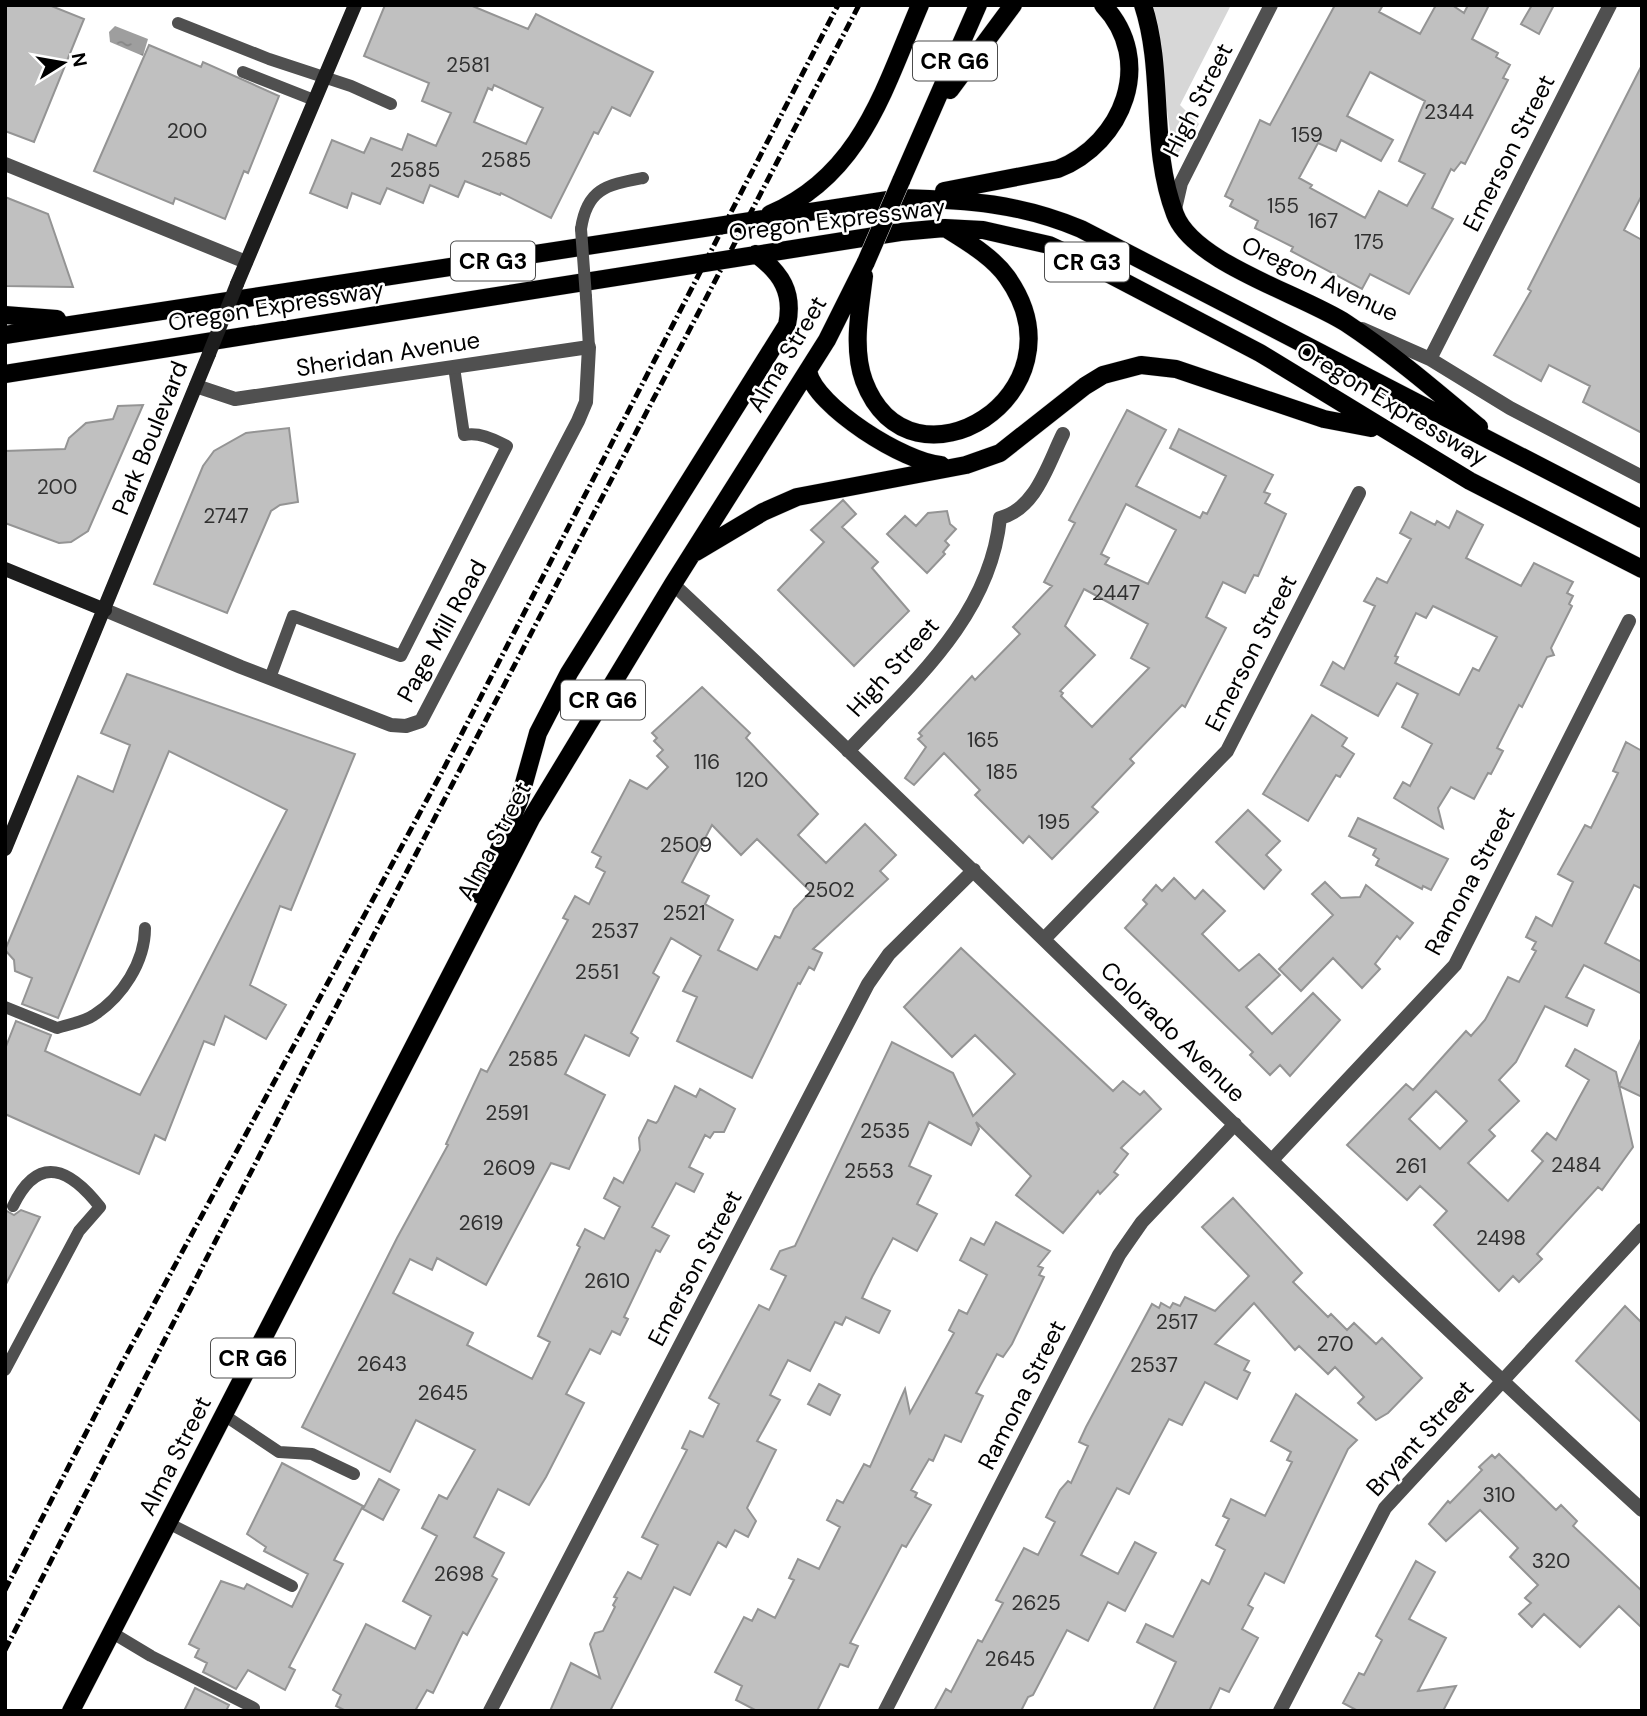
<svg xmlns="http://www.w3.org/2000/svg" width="1647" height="1716" font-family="'DM Sans',sans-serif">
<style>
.green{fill:#d7d7d7}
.water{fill:url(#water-ripples)}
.building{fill:#c0c0c0;stroke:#949494;stroke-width:2;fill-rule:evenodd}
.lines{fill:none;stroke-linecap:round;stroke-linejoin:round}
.primary-casing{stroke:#dbdbdb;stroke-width:19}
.lane{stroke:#505050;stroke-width:12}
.street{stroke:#505050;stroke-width:14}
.secondary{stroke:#1d1d1d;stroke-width:14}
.primary{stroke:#000;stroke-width:18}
.rail{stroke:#000;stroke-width:5;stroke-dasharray:10 3.5 2 3.5;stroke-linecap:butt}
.primary-bridge-casing{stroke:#dbdbdb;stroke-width:19;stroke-linecap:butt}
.lane-bridge{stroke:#505050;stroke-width:12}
.secondary-bridge{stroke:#1d1d1d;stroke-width:14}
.primary-bridge{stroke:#000;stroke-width:18}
.labels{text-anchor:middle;stroke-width:5;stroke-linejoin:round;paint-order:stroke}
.number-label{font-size:21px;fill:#303030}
.shield{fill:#fff;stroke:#4c4c4c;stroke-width:2}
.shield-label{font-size:23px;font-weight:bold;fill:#000}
.street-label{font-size:24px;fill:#000;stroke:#fff}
</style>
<defs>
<pattern id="water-ripples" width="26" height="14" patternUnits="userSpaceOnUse" patternTransform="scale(1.75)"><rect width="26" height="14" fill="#9e9e9e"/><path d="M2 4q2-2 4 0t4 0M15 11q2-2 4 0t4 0" fill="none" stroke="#868686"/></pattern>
</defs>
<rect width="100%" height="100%" fill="#fff"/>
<path class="green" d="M1152 5H1231L1180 105 1199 124 1174 159Z"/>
<path class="water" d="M115 26 148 39 143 56 110 42 109 32Z"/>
<path class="building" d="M5 5H49L84 19 34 142 5 131Z
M385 5H470L528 29 536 14 653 72 630 116 612 107 598 134 594 132 551 218 501 193 500 195 465 181 458 197 430 185 423 203 387 188 380 204 352 193 347 208 310 193 332 140 364 153 371 138 402 150 408 134 436 146 451 113 422 101 429 83 364 56ZM494 85 543 108 526 144 474 122 488 88 492 90Z
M1335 5H1383L1379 12 1420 34 1436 5H1452L1464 13 1468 5H1489L1472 39 1498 53 1496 57 1510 65 1503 78 1508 80 1465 164 1461 162 1454 171 1451 169 1432 208 1453 219 1409 294 1370 274 1362 289 1291 251 1293 247 1255 228 1258 221 1230 206 1233 200 1225 196 1260 120 1270 125ZM1370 72 1425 101 1399 161 1425 174 1407 206 1379 191 1365 218 1310 188 1312 185 1299 178 1318 143 1336 151 1341 140 1381 161 1393 140 1347 116Z
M1532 5H1554L1539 34 1521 24Z
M149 45 201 67 203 62 279 96 248 173 244 171 225 219 175 198 173 204 94 171Z
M1642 65V195L1624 230 1642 240V433L1583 402 1590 386 1549 365 1541 381 1494 355 1531 291 1528 289Z
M5 197 48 214 73 287 5 286Z
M143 405 88 531 71 542 59 543 5 523V451L65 449 69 438 86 423 113 419 118 406Z
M1127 410 1166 430 1136 486 1200 518 1203 512 1207 514 1226 476 1170 448 1179 429 1273 475 1264 492 1270 494 1265 503 1286 514 1258 576 1254 575 1245 593 1223 582 1206 617 1226 628 1185 707 1182 705 1130 759 1134 763 1092 807 1098 812 1052 859 1029 836 1023 843 975 795 980 790 944 753 914 785 905 778 926 747 918 739 922 736 919 733 972 676 975 680 1020 634 1013 627 1052 586 1044 582 1075 523 1069 520ZM1126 504 1176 530 1148 584 1105 564 1109 558 1101 554ZM1084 589 1148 624 1131 658 1149 668 1092 727 1061 696 1063 693 1060 691 1095 655 1065 626Z
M289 428 298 502 280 505 271 511 227 613 154 584 203 466 214 451 246 433Z
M843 500 856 514 842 527 878 562 872 568 909 611 854 666 778 590 824 542 811 530Z
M947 511 950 524 956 529 945 541 949 545 943 552 945 554 927 573 887 534 905 516 916 526 928 513Z
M1457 511 1483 525 1466 558 1521 586 1534 563 1573 582 1567 593 1573 596 1569 604 1572 606 1551 648 1554 655 1547 657 1522 707 1519 705 1497 748 1503 751 1491 774 1488 773 1474 799 1451 787 1438 808 1443 828 1394 798 1403 782 1410 786 1432 744 1402 727 1418 694 1397 683 1378 716 1321 685 1333 662 1344 669 1375 606 1364 601 1377 578 1387 583 1411 539 1400 533 1411 512 1435 525 1437 521 1449 528ZM1433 606 1497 637 1479 671 1473 668 1459 695 1395 663 1398 657 1395 656 1416 613 1426 618Z
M127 674 355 754 291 910 280 906 250 985 286 1005 266 1039 225 1016 214 1045 204 1041 165 1140 155 1135 139 1174 5 1114V1049L16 1021 51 1035 45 1051 140 1095 287 810 169 751 58 1018 22 1004 32 978 15 971 14 960 5 950 78 776 113 792 130 745 101 733Z
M702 687 750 733 746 738 818 814 798 835 826 863 865 824 896 855 880 871 888 879 813 949 822 953 814 970 809 967 800 984 798 983 752 1078 677 1041 697 997 683 991 701 956 671 938 653 973 659 977 631 1033 638 1038 629 1056 585 1035 565 1074 605 1095 569 1169 551 1163 486 1285 437 1258 432 1270 410 1259 393 1293 473 1333 467 1345 532 1379 550 1342 538 1336 580 1247 577 1245 585 1229 604 1239 620 1207 604 1198 614 1178 623 1183 640 1150 639 1138 648 1120 656 1123 658 1121 675 1086 696 1097 700 1089 735 1109 724 1132H714L710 1138 705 1135 689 1167 703 1174 694 1192 676 1183 652 1227 669 1236 660 1252 656 1250 624 1317 628 1319 620 1335 612 1331 600 1354 590 1349 566 1394 584 1403 546 1477 529 1505 498 1489 474 1537 504 1553 492 1576 497 1579 467 1635 463 1632 433 1693 427 1690 415 1711H346L336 1706 341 1695 333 1690 366 1624 415 1649 431 1616 403 1601 437 1536 422 1528 439 1495 447 1499 475 1450 416 1420 390 1472 302 1427 397 1238 448 1145 446 1144 481 1069 487 1072 568 920 563 918 575 896 589 904 605 872 596 867 601 857 592 852 630 780 647 789 668 767 657 756 663 750 654 741 657 738 652 733ZM712 825 741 855 757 839 811 892 794 909 780 938 775 936 757 970 718 950 733 920 705 904 709 896 682 882Z
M1312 715 1347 738 1342 746 1354 754 1340 777 1336 775 1308 821 1263 794Z
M1626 742 1642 751V889L1634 885 1605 943 1642 962V994L1584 965 1566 997 1594 1010 1587 1026 1545 1006 1516 1062 1499 1080 1519 1101 1489 1130 1495 1136 1468 1163 1508 1201 1543 1161 1532 1151 1547 1133 1556 1140 1589 1080 1566 1066 1575 1049 1616 1072 1633 1147 1602 1190 1598 1187 1537 1254 1542 1259 1519 1282 1513 1276 1499 1291 1434 1225 1447 1211 1420 1186 1407 1200 1347 1145 1406 1084 1413 1090 1466 1031 1471 1036 1485 1020 1508 977 1519 982 1536 951 1532 949 1536 942 1526 937 1536 917 1552 926 1573 882 1558 874 1585 825 1591 828 1618 773 1613 771ZM1436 1091 1467 1121 1440 1149 1409 1119Z
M1248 810 1280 841 1266 855 1281 870 1264 889 1216 842Z
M1358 818 1448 859 1431 890 1423 886 1422 889 1376 865 1379 859 1373 855 1376 849 1349 836Z
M1174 878 1195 899 1203 890 1225 911 1202 934 1239 971 1259 954 1280 975 1246 1007 1272 1034 1313 993 1340 1020 1290 1076 1280 1065 1270 1075 1250 1055 1253 1052 1125 928 1147 904 1143 900 1156 885 1162 891Z
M1325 882 1341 898 1360 897 1366 885 1413 923 1400 939 1397 936 1375 964 1380 969 1362 988 1333 958 1301 991 1279 969 1333 915 1312 894Z
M961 948 1113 1091 1123 1081 1140 1095 1144 1091 1161 1109 1121 1148 1128 1154 1114 1172 1118 1175 1100 1194 1098 1191 1063 1233 1016 1195 1031 1176 976 1122 979 1129 971 1145 929 1122 909 1166 931 1176 917 1204 937 1214 917 1251 893 1238 872 1277 862 1298 890 1311 879 1333 846 1317 842 1325 835 1322 810 1371 788 1360 770 1395 780 1400 757 1441 776 1450 747 1508 756 1521 748 1537 735 1530 726 1547 718 1542 690 1595 674 1587 610 1711H550L571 1663 600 1678 590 1644 595 1633 603 1631 615 1607 613 1605 617 1598 614 1597 628 1572 641 1579 658 1545 642 1537 687 1450 682 1448 690 1431 703 1437 719 1404 709 1398 759 1305 769 1310 786 1276 771 1269 780 1251 795 1246 892 1042 953 1073 973 1116 1015 1074 975 1035 952 1057 904 1007Z
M1642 1037V1097L1619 1086Z
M1233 1198 1302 1273 1293 1282 1328 1317 1331 1314 1347 1330 1354 1323 1376 1344 1382 1338 1422 1378 1388 1413 1376 1420 1358 1403 1364 1397 1335 1367 1328 1374 1299 1346 1295 1350 1254 1303 1215 1344 1249 1361 1244 1370 1250 1373 1237 1399 1205 1382 1182 1425 1169 1419 1129 1494 1117 1488 1081 1555 1118 1574 1135 1542 1156 1553 1125 1611 1108 1602 1088 1641 1067 1630 1033 1695 1028 1697 1021 1711H934L946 1689 951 1692 978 1640 982 1642 1003 1603 996 1600 1024 1548 1038 1555 1055 1522 1046 1517 1060 1490 1068 1481 1071 1483 1088 1446 1079 1442 1086 1427 1152 1304 1159 1308 1161 1303 1170 1308 1173 1303 1180 1306 1185 1297 1215 1311 1249 1276 1202 1227Z
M5 1210 14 1215 21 1210 40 1217 5 1286Z
M996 1222 1050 1251 1038 1266 1043 1268 1039 1275 1044 1277 1012 1344 1003 1357 997 1354 976 1393 983 1396 961 1442 945 1435 933 1461 929 1459 911 1490 917 1493 915 1497 931 1505 906 1547 902 1545 850 1643 858 1646 848 1667 840 1664 817 1711H757L736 1700 742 1686 715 1672 744 1617 752 1621 758 1609 775 1618 794 1580 789 1578 798 1559 819 1569 840 1527 827 1520 837 1500 843 1503 864 1464 870 1467 905 1389 910 1413 954 1333 949 1330 959 1310 967 1314 987 1275 960 1260 971 1238 984 1245Z
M1625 1306 1642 1323V1423L1576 1361Z
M819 1384 840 1395 830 1415 808 1404Z
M1296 1394 1357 1440 1348 1449 1284 1583 1265 1573 1248 1605 1253 1608 1242 1629 1258 1638 1229 1692 1220 1688 1209 1711H1153L1176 1662 1137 1642 1146 1624 1173 1637 1202 1580 1209 1584 1225 1550 1216 1545 1229 1519 1223 1516 1231 1499 1265 1516 1292 1462 1287 1460 1291 1452 1271 1441Z
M1499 1454 1556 1510 1561 1505 1577 1521 1573 1526 1642 1591V1628L1619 1606 1580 1647 1544 1614 1532 1627 1519 1614 1531 1603 1525 1598 1538 1585 1510 1557 1518 1548 1480 1510 1446 1541 1429 1524 1448 1501 1450 1503 1482 1470 1479 1467 1492 1455 1495 1458Z
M282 1463 363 1506 334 1560 343 1564 289 1667 295 1670 285 1690 248 1670 236 1689 203 1672 207 1663 195 1657 199 1649 189 1644 221 1581 244 1589 247 1584 292 1607 308 1574 264 1551 266 1547 247 1534Z
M379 1479 399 1490 383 1520 363 1509Z
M1416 1561 1435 1572 1409 1619 1446 1638 1418 1691 1456 1686 1443 1711H1358L1343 1703 1359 1673 1364 1675 1382 1640 1376 1636Z
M195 1688 229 1705 226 1711H184Z"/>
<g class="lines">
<g class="primary-casing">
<path id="primary" d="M1143 5C1165 72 1149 147 1175 214 1193 263 1301 294 1346 323 1393 354 1436 391 1479 427
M950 90 1013 5
M901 181 978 5
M944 191 1058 169C1123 143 1156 61 1103 5
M770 214C861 175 884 89 920 5
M864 276C860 310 852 348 864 381 910 503 1090 394 1007 277 992 256 967 242 945 228
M5 315 57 319
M5 335 901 198C968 200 1019 203 1081 229L1642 519
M808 371C815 407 906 463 941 465
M5 374 900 232 945 228 983 230 1049 245 1090 264 1260 353 1470 481 1642 569
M696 552 763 512 797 497 966 465 1000 453 1085 386 1103 375 1141 365 1176 369 1324 419 1371 428
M480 895 519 801 538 733 569 673 787 325C794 292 781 273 756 254
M71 1711 532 817 673 584 827 340 866 262"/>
</g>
<path class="lane" d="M178 23 269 59 351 86 391 104
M243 72 314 100
M581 229C587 188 607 185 643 178
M586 297 589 347
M270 678 293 616 401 656 507 446C493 439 480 432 464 435L454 367
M5 1007 57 1028C69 1024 84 1022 94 1015 122 997 145 962 145 928
M5 1370 79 1231 100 1207C71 1170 39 1152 13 1206
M224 1415 279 1452 312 1454 354 1474
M168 1523 292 1586
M111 1632 151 1656 254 1708"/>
<path class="street" d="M5 164 246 262
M1175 209 1181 183 1271 5
M1362 329 1430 359 1510 408 1642 477
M1430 359 1610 5
M673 584C999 889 1312 1209 1642 1510
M105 610 241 667 391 725 406 726 421 721 578 421 586 402 589 347 235 399 196 386
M848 751C912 683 990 617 1000 518 1036 509 1048 464 1063 434
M1045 938 1227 751 1359 493
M1273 1159 1455 965 1629 621
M490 1711 868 984 889 954 974 870
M885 1711 1119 1255 1142 1222 1235 1124
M1280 1711 1385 1508 1642 1230"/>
<path class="secondary" d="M237 284 355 5
M5 569 105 610
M5 849 209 354"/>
<use href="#primary" class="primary"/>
<path class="rail" d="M5 1590 122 1363 443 770 838 5
M5 1650 322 1034 859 5"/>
<g class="primary-bridge-casing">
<path id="primary-bridge" d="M866 262 901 181"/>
</g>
<path class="lane-bridge" d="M581 229 586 297"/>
<path class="secondary-bridge" d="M209 354 237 284"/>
<use href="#primary-bridge" class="primary-bridge"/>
</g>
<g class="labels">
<g class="number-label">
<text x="468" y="72">2581</text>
<text x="1449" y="119">2344</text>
<text x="187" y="138">200</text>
<text x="1307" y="142">159</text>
<text x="506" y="167">2585</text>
<text x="415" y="177">2585</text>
<text x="1283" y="213">155</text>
<text x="1323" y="228">167</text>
<text x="1369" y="249">175</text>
<text x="57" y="494">200</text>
<text x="226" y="523">2747</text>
<text x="1116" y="600">2447</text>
<text x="983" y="747">165</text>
<text x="707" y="769">116</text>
<text x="1002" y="779">185</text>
<text x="752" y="787">120</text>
<text x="1054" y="829">195</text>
<text x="686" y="852">2509</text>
<text x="829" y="897">2502</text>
<text x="684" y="920">2521</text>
<text x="615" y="938">2537</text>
<text x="597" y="979">2551</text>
<text x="533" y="1066">2585</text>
<text x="507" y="1120">2591</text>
<text x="885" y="1138">2535</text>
<text x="1576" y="1172">2484</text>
<text x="1411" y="1173">261</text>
<text x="509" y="1175">2609</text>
<text x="869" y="1178">2553</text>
<text x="481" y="1230">2619</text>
<text x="1501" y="1245">2498</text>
<text x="607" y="1288">2610</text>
<text x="1177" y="1329">2517</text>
<text x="1335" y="1351">270</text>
<text x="382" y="1371">2643</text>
<text x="1154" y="1372">2537</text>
<text x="443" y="1400">2645</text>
<text x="1499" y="1502">310</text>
<text x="1551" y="1568">320</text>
<text x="459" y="1581">2698</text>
<text x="1036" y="1610">2625</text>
<text x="1010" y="1666">2645</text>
</g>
<g class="shield">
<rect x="913" y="41.5" width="84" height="39" rx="5"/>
<rect x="451" y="241.5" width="84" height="39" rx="5"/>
<rect x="1045" y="242.5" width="84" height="39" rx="5"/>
<rect x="561" y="680.5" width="84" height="39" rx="5"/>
<rect x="211" y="1338.5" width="84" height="39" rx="5"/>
</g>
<g class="shield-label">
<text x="955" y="69">CR G6</text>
<text x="493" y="269">CR G3</text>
<text x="1087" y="270">CR G3</text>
<text x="603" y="708">CR G6</text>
<text x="253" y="1366">CR G6</text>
</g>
<g class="street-label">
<text transform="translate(1198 100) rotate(-63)" y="8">High Street</text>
<text transform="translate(1509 153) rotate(-63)" y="8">Emerson Street</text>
<text transform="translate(837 220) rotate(-7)" y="8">Oregon Expressway</text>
<text transform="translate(1320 279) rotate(25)" y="8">Oregon Avenue</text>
<text transform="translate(276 306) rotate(-9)" y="8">Oregon Expressway</text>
<text transform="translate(388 354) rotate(-9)" y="8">Sheridan Avenue</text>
<text transform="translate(787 354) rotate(-59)" y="8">Alma Street</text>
<text transform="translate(1392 404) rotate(31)" y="8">Oregon Expressway</text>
<text transform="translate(150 438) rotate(-68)" y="8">Park Boulevard</text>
<text transform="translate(442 631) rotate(-61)" y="8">Page Mill Road</text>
<text transform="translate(1251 653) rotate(-63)" y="8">Emerson Street</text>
<text transform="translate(893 667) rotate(-48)" y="8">High Street</text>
<text transform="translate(494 841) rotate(-62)" y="8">Alma Street</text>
<text transform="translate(1470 881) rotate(-62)" y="8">Ramona Street</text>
<text transform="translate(1173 1032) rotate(44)" y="8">Colorado Avenue</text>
<text transform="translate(695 1268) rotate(-62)" y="8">Emerson Street</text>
<text transform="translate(1022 1395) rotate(-63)" y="8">Ramona Street</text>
<text transform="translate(1420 1438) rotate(-48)" y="8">Bryant Street</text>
<text transform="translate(175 1456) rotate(-63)" y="8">Alma Street</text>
</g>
</g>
<rect width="1647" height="1716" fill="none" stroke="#000000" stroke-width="14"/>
<g transform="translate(63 63) rotate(79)" stroke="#ffffff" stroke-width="5" paint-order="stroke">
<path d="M0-5L12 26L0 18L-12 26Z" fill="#000000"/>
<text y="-10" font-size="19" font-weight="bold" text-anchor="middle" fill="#000000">N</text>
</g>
</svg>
